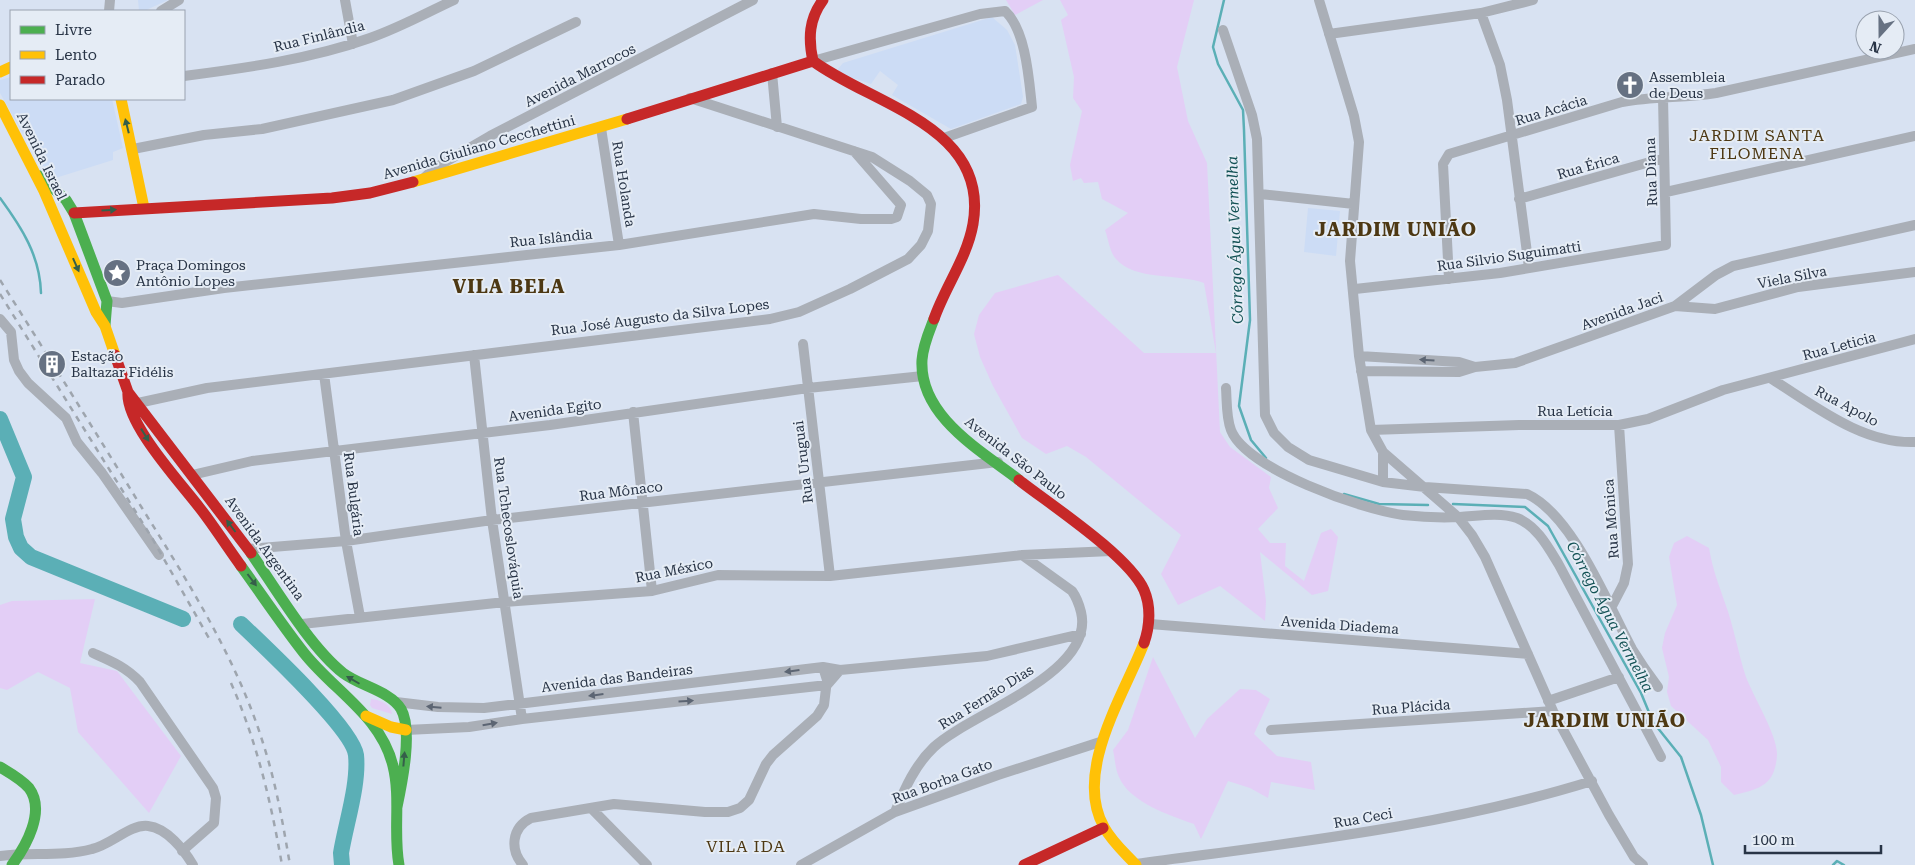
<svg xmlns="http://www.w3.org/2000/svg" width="1915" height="865" font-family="'Roboto Serif',serif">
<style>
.built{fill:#ccdcf5}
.green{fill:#e3cef6}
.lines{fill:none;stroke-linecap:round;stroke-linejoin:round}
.stream{stroke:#5bafb6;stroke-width:2.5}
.river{stroke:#5bafb6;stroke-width:16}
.street{stroke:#aaafb7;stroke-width:10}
.fast{stroke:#4caf50;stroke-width:11}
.slow{stroke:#ffc107;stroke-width:11}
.jam{stroke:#c62828;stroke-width:11}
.rail{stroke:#9ea5ae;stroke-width:2.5;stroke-dasharray:6 6;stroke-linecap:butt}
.oneway{fill:#355f4a}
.oneway2{fill:#5c6573}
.labels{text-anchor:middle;stroke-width:4;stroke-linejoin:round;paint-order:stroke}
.street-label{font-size:14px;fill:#283446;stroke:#e5ecf5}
.poi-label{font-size:14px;fill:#283446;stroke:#e5ecf5;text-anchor:start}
.water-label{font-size:15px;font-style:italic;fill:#125154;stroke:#e5ecf5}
.quarter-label{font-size:16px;letter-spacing:1px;fill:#4d3813;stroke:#e5ecf5}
.district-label{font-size:19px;font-weight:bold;letter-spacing:1px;fill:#4d3813;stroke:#e5ecf5}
</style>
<rect width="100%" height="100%" fill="#d8e2f2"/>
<path class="built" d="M138 0H168L144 11H139Z
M992 17 1007 30 1015 45 1023 97 1021 104 951 129 892 95 898 85 880 71 871 84 841 74 838 69 843 63Z
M11 77V99H112L123 148 113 152V160L49 180 0 93V80Z
M1308 208 1340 211 1336 256 1304 252Z"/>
<path class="green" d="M1006 0H1043L1015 15Z
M1060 0H1194L1177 67 1188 121 1207 163 1220 432 1230 447 1271 477 1269 488 1278 508 1258 529 1270 543H1286L1285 566 1304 581 1321 533 1331 529 1338 537 1328 591 1312 595 1260 552 1266 601 1265 621 1220 586 1178 605 1161 574 1181 535 1086 457 1067 446 1046 454 1022 438 993 386 980 357 974 334 979 315 995 293 1058 275 1144 353H1216L1204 283C1178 273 1135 281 1116 259 1110 253 1108 238 1105 230L1128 213 1102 199 1098 182 1084 183 1081 178 1073 181 1070 165 1082 111 1073 98 1074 77 1061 20 1068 15Z
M1687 536 1709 548C1713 571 1718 582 1725 603 1734 627 1738 653 1746 677 1753 696 1778 736 1777 755 1775 786 1759 789 1734 795L1721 782V767L1708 740 1671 706 1667 692 1669 677 1662 648 1665 633 1677 605 1669 557 1674 543Z
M95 599 80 663 117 671 181 756 149 813 78 732 70 688 38 672 7 690 0 688V605L12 601Z
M1153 657 1195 738 1207 719 1240 689 1256 690 1270 699 1254 734 1277 756 1311 762 1315 790 1271 782 1268 798 1250 788 1228 781 1201 839 1194 824C1171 816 1129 802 1119 777 1115 769 1115 758 1113 750L1128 730Z
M371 699C380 700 391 704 392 714L372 708 370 705Z"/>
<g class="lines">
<path class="stream" d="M1224 0 1213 47 1218 64 1243 110 1244 130 1250 320 1239 406 1251 440 1266 458
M0 198C22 228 40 256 41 293
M1344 494 1379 504 1428 505
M1453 504 1525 507 1548 526 1641 693 1653 722 1681 757 1701 815 1713 865
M1833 865 1837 861 1844 865"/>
<path class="river" d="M0 419 24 477 13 519 16 537 21 548 31 557 183 619
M241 624C264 646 353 729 356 755 359 784 346 823 341 853L342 865"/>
<path class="street" d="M345 0 353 44
M1319 0 1354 116 1359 142 1350 261 1359 356 1371 430 1383 452 1458 517 1472 535 1485 557 1553 711 1609 815 1634 857 1643 865
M109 11 110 0
M161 11 179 0
M1481 13 1500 65 1507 100 1529 268
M1223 30 1252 115 1257 139 1265 415 1274 433 1288 447 1309 460 1383 482 1425 487 1527 494C1573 515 1608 605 1632 649 1640 662 1649 675 1658 687
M1329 34 1481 13 1533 0
M813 61 980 14 1005 11C1026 30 1029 80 1032 107L944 138
M772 73 777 127
M184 76C246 68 311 59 370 38 399 28 426 13 454 0
M601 128 619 245
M133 149 204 135 262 129 393 100 474 71 576 22
M423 179 435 168 490 136 753 0
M1666 192 1915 136
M1260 194 1354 204
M1519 199 1664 158
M1449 279 1443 164 1449 154 1622 102C1653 96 1685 98 1716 93L1915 49
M1355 289 1500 273 1666 245 1663 97
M107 301 122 303 224 288 619 245 814 214 861 219H891L897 217 901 205 854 151
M1675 306 1715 309 1798 287 1915 272
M0 319 11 332 14 360 19 371 28 383 66 418 77 442 102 473 159 555
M803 344 830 576
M474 355 492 520 522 719
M1359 356 1459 362 1475 367
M1361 371 1459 372 1475 367 1515 363 1675 306 1716 275 1733 266 1915 225
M324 374 346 541 360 617
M1770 378C1814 405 1861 444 1915 442
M1226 388C1227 402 1226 417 1231 430 1246 469 1363 510 1403 515 1421 517 1442 518 1460 517 1478 516 1499 512 1517 518 1537 526 1548 547 1559 565L1661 757
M138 403 207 388 770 319 799 312 850 289 908 259 921 245 928 231 931 204 927 195 910 181 872 157 690 98
M633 412 652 591
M1371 430 1519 425H1619L1648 419 1723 390 1915 339
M192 475 252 461 550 425 808 388 923 376
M1383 482V452
M248 549 346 541 492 520 998 462
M1611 608 1624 583 1628 564 1619 425
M302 624 505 602 652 591 718 575 830 576 1022 555 1111 551
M1150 624 1528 654
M93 653C111 661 126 667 140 682L213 788 216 798 214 823 182 851
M1548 701 1619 677
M396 702 438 707 484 708 823 667 840 670 987 656 1081 634
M406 730 469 727 522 719 827 685 840 670
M1271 730 1553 711
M592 809 647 865
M895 812C905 788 915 765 934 747 970 713 1096 674 1081 612 1079 604 1077 598 1072 591L1022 555
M0 856C31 852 62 857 92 849 111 845 130 824 148 826 167 828 184 850 193 865
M1136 864C1289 843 1444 827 1592 781
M523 865C510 850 511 828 531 818L614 804 705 812H728L740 808 749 800 766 764 773 755 817 716 824 705 827 680 823 667
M801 865 895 812 998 775 1100 742"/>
<path class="fast" d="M40 176 66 200 74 213 107 301 105 325
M934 319C929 332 923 345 922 360 919 416 980 450 1019 480
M251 553C276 589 310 647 343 673 360 686 390 691 401 709 413 730 402 783 397 807
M241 566C262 595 282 625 304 653 334 691 381 716 393 766 401 798 393 833 399 865
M0 767C10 773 21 779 29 788 46 811 26 846 12 865"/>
<path class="slow" d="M0 72 11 67
M121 99 144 208
M0 105 44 191 96 312 105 326 115 355
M413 182 627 119
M366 716 391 727 406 730
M1136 865C1125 853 1112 842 1104 827 1073 772 1124 695 1144 643"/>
<path class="jam" d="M823 0C809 19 808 38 813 61 872 105 990 126 973 224 967 258 945 287 934 319
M627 119 813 61
M74 213 332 198 370 193 413 182
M115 355 128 392 251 553
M128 392C125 423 180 482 199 507 214 526 227 547 241 566
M1019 480C1051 505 1129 556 1144 590 1151 606 1150 626 1144 643
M1024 865 1103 828"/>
<path class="rail" d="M0 280C48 356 95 431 142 508 188 582 237 659 263 743 276 783 283 824 290 865
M0 294 152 538 210 640
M231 683C257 742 271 802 282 865"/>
</g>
<defs><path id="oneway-solid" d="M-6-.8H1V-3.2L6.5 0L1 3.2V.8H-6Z" transform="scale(1.25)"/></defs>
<g class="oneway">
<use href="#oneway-solid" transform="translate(127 126) rotate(-104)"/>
<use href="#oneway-solid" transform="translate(109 210) rotate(-4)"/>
<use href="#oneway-solid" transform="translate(76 265) rotate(66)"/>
<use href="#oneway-solid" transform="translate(145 435) rotate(58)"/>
<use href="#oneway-solid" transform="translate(231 526) rotate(-127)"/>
<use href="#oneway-solid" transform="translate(252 580) rotate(53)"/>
<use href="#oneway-solid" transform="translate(353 680) rotate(-150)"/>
<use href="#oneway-solid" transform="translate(404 759) rotate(-85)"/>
</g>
<g class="oneway2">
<use href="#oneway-solid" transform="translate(1427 360) rotate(-177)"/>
<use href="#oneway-solid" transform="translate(792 671) rotate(173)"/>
<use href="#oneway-solid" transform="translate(596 695) rotate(173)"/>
<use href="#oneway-solid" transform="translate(686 701) rotate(-4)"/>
<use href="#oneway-solid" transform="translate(434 707) rotate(-175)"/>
<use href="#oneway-solid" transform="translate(490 724) rotate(-10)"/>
</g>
<defs>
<g id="church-disc" transform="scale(1.4375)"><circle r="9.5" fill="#667182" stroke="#e5ecf5"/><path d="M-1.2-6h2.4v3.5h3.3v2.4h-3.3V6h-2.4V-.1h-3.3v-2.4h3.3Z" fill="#fff"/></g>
<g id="sight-disc" transform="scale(1.4375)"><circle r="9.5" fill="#667182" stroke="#e5ecf5"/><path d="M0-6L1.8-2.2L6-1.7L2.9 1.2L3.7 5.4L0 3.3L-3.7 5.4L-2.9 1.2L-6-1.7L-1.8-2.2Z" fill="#fff"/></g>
<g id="building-disc" transform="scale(1.4375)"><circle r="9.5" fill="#667182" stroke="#e5ecf5"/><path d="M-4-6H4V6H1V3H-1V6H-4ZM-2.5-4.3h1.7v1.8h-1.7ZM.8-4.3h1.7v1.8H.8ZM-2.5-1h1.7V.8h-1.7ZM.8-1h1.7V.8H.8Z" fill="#fff"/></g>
</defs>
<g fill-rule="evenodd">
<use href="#church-disc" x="1630" y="85"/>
<use href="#sight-disc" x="117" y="273"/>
<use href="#building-disc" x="52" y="364"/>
</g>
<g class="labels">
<g class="street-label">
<text transform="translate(319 36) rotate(-14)" y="5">Rua Finlândia</text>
<text transform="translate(580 75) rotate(-27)" y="5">Avenida Marrocos</text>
<text transform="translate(1551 110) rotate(-17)" y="5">Rua Acácia</text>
<text transform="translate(479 147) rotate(-16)" y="5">Avenida Giuliano Cecchettini</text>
<text transform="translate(42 156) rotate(64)" y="5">Avenida Israel</text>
<text transform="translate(1588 166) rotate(-16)" y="5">Rua Érica</text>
<text transform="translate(1651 172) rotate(-92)" y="5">Rua Diana</text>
<text transform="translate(624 184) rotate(81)" y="5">Rua Holanda</text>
<text transform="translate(551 238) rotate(-6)" y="5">Rua Islândia</text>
<text transform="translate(1509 256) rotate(-8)" y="5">Rua Silvio Suguimatti</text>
<text transform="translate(1792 277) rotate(-11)" y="5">Viela Silva</text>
<text transform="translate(1622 311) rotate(-20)" y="5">Avenida Jaci</text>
<text transform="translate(660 317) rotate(-7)" y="5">Rua José Augusto da Silva Lopes</text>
<text transform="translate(1839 346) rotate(-15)" y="5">Rua Leticia</text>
<text transform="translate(1847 406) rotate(28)" y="5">Rua Apolo</text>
<text transform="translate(555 410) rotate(-8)" y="5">Avenida Egito</text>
<text x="1575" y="416">Rua Letícia</text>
<text transform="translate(1016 458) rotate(38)" y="5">Avenida São Paulo</text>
<text transform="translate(803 462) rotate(-97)" y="5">Rua Uruguai</text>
<text transform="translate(621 491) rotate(-7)" y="5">Rua Mônaco</text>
<text transform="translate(354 494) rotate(83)" y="5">Rua Bulgária</text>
<text transform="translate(1611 519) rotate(-94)" y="5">Rua Mônica</text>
<text transform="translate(509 528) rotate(82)" y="5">Rua Tchecoslováquia</text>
<text transform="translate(265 548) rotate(54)" y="5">Avenida Argentina</text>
<text transform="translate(674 570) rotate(-11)" y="5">Rua México</text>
<text transform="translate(1340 625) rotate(4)" y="5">Avenida Diadema</text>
<text transform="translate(617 678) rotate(-7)" y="5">Avenida das Bandeiras</text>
<text transform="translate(986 697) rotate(-32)" y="5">Rua Fernão Dias</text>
<text transform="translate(1411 707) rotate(-4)" y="5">Rua Plácida</text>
<text transform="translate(942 781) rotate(-20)" y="5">Rua Borba Gato</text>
<text transform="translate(1363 818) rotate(-10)" y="5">Rua Ceci</text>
</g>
<g class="poi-label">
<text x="1649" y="82">Assembleia<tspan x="1649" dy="16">de Deus</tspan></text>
<text x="136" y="270">Praça Domingos<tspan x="136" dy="16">Antônio Lopes</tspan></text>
<text x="71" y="361">Estação<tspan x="71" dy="16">Baltazar Fidélis</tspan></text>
</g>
<g class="water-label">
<text transform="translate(1235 240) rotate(-92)" y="5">Córrego Água Vermelha</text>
<text transform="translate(1610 617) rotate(62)" y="5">Córrego Água Vermelha</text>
</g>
<g class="quarter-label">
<text x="1757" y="141">JARDIM SANTA<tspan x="1757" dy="18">FILOMENA</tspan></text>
<text x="746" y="852">VILA IDA</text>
</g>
<g class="district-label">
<text x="1396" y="236">JARDIM UNIÃO</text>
<text x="509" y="293">VILA BELA</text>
<text x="1605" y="727">JARDIM UNIÃO</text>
</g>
</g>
<rect x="10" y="10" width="175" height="90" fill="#e5ecf5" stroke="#99a2af"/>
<rect x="20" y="26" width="25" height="8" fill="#4caf50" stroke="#99a2af"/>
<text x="55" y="35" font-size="15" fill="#283446">Livre</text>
<rect x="20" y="51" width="25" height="8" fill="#ffc107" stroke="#99a2af"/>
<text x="55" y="60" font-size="15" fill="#283446">Lento</text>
<rect x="20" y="76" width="25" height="8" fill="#c62828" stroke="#99a2af"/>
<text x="55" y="85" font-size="15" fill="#283446">Parado</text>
<g transform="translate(1880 35) rotate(201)"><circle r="24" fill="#e5ecf5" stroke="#99a2af"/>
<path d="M0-4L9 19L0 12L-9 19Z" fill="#667182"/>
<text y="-8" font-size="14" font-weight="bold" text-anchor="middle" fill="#283446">N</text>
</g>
<path d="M1745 845v8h136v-8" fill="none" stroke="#283446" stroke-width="2.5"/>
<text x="1752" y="845" font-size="15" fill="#283446" stroke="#e5ecf5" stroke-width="4" paint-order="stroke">100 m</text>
</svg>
